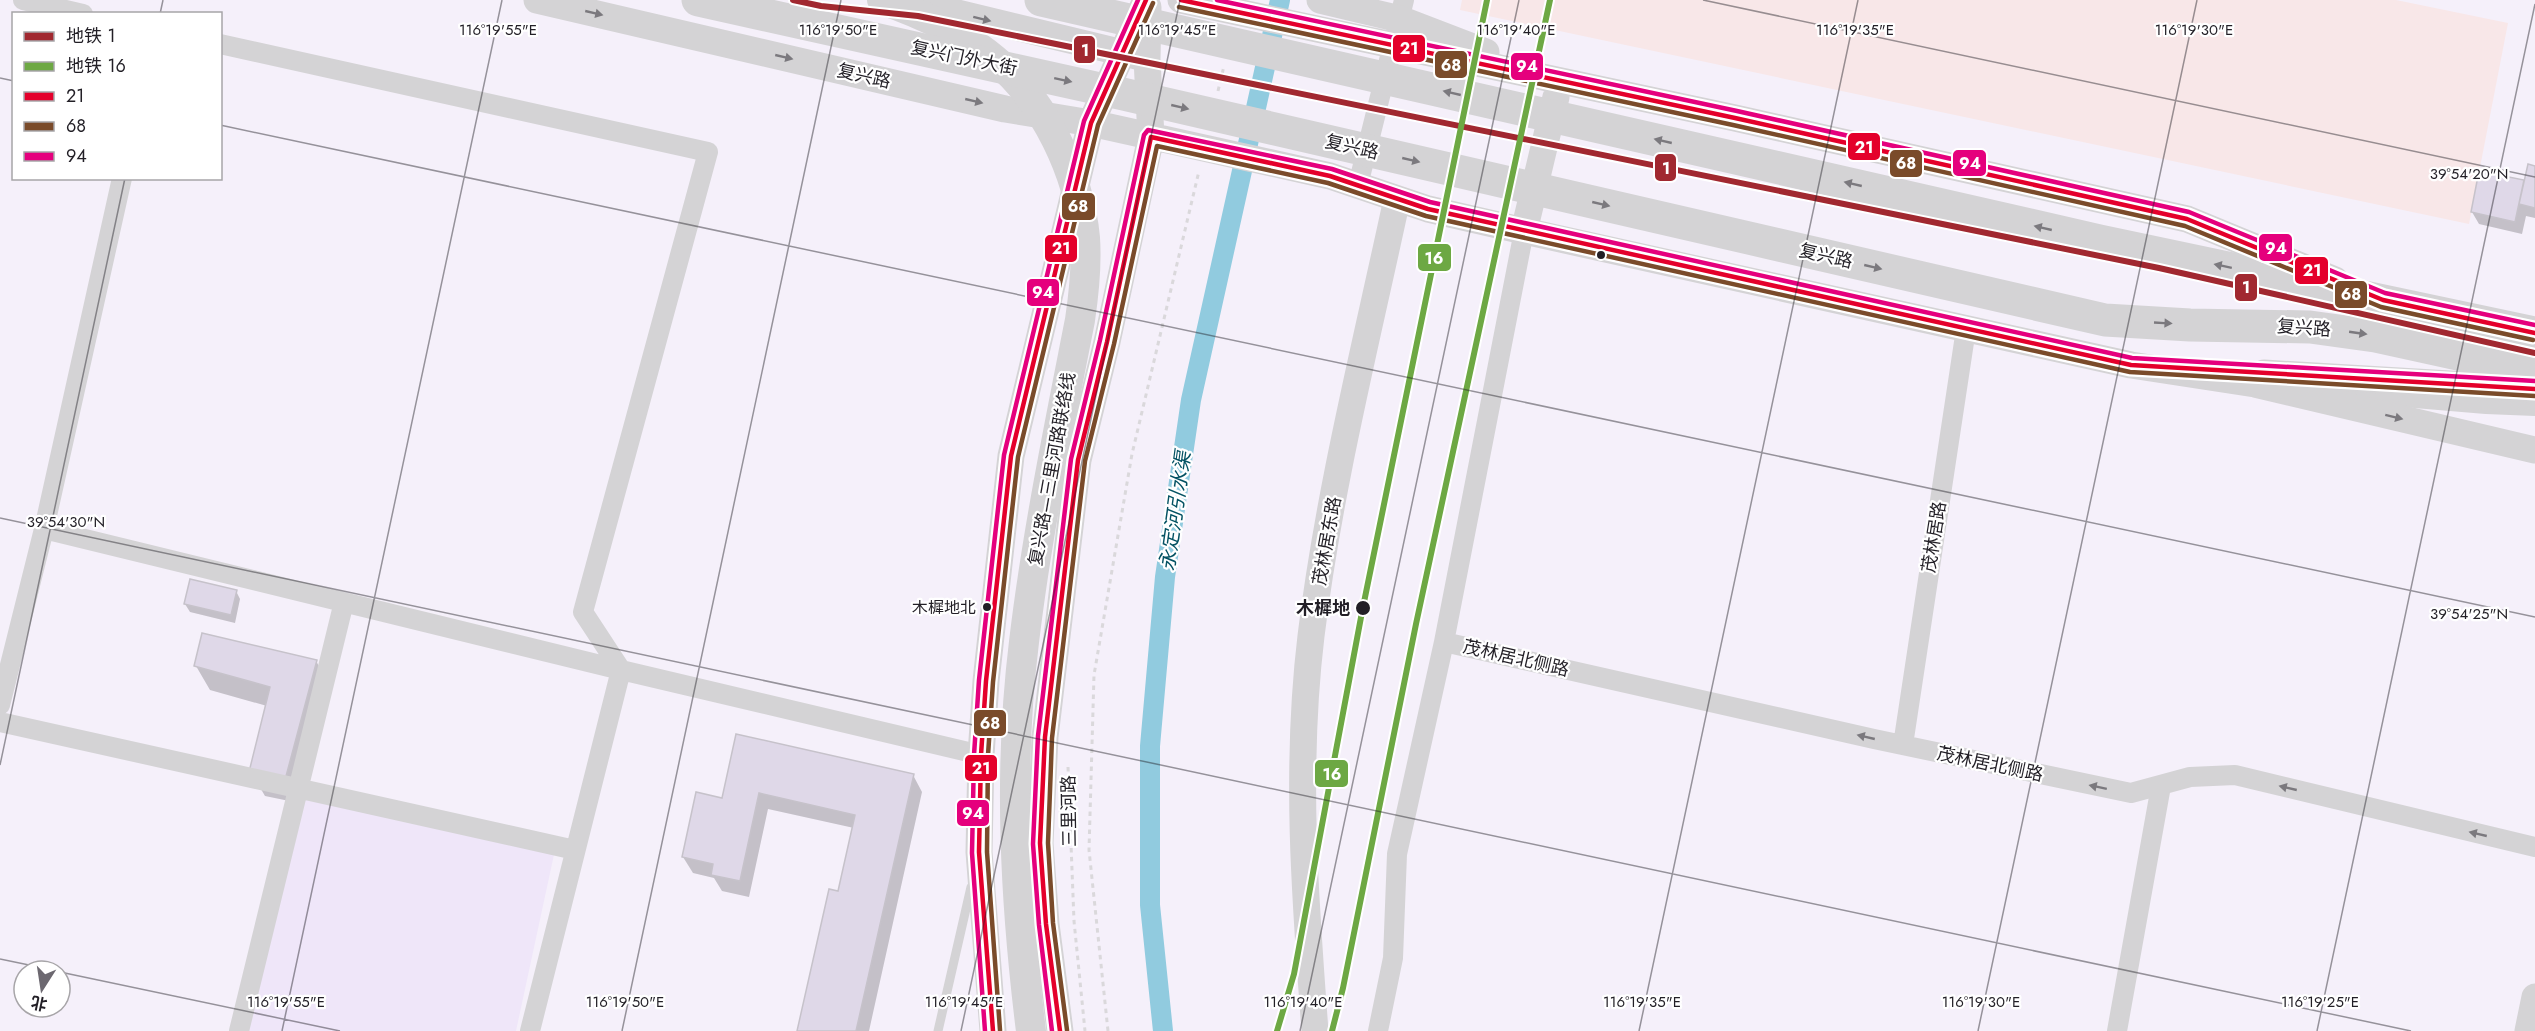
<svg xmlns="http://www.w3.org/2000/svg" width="2535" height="1031" font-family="Jost,'Noto Sans SC',sans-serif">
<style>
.commercial{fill:#f8e7e8}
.built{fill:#efe6f9}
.shadow{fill:#0003}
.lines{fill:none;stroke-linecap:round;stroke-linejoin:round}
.canal{stroke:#91cbdf;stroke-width:20}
.building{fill:#dfd8e8;stroke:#c6c2ca;stroke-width:1.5}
.path{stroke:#dad8db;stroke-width:3;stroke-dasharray:4.5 4.5;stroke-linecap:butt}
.lane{stroke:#d4d3d5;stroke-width:9}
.street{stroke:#d4d3d5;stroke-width:20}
.secondary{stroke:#d4d3d5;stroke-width:27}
.primary{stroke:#d4d3d5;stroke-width:30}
.highway{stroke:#d4d3d5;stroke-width:33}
.bus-1-casing{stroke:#fff;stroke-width:9}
.bus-2-casing{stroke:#fff;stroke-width:9}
.bus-3-casing{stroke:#fff;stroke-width:9}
.bus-1{stroke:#e4002b;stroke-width:4.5}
.bus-2{stroke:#7a4b2a;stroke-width:4.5}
.bus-3{stroke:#e5007d;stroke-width:4.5}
.metro-1-casing{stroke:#fff;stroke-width:10}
.metro-2-casing{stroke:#fff;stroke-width:10}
.metro-1{stroke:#a12830;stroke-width:6}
.metro-2{stroke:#6da843;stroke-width:6}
.oneway{fill:#7b797e}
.ticks{fill:none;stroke:#221f26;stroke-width:1.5;stroke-opacity:0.45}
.bus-dot{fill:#221f26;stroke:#fff;stroke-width:2}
.labels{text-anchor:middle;stroke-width:4.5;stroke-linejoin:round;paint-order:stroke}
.bus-label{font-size:16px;fill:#221f26;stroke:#fff;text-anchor:end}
.street-label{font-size:18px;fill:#221f26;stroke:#fff}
.stop-label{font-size:18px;font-weight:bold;fill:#221f26;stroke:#fff;text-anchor:end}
.water-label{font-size:20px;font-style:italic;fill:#045263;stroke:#fff}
.ticks-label{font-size:15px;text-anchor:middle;fill:#221f26;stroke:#fff;stroke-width:4.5;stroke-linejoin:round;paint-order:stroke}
.line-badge{stroke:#fff;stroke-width:2}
.badge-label{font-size:16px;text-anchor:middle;font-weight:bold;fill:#fff}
</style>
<rect width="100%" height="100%" fill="#f5f0fa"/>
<path class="commercial" d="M1462 0H2396L2508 23 2469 224 1460 10Z"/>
<path class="built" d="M293 793 555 850 516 1031H242Z"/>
<path class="shadow" d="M2535 167V218L2526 216 2522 234 2479 224 2472 212 2481 172 2526 182Z
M236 591 240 599 235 623 190 612 185 604Z
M316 661 330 685 299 803 265 796 251 772 267 706 210 690 196 666Z
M738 736 913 775 922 792 869 1031H799L839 893 854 828 768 809 749 897 722 891 714 878 693 873 683 857 723 800Z"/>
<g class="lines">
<path class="canal" d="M1163 1031 1150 905V746L1165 577 1191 400 1280 0"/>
</g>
<path class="building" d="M2528 164 2535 166V208L2519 204Z
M2479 171 2524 180 2515 222 2471 212Z
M190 579 237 590 231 615 184 604Z
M202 633 317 660 285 780 249 772 270 687 194 666Z
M736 734 914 774 856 1031H797L829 889 838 891 855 815 759 793 740 881 711 875 713 864 682 857 696 792 722 798Z"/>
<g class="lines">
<path class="path" d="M1218 91 1224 66
M1068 767 1074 921 1085 1031
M1108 1031 1089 850 1094 675 1132 454 1199 171"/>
<path class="lane" d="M938 1031 971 887"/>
<path class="street" d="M23 0 83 14
M220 44 708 152 583 612 621 670 530 1031
M1358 185 1404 0
M2321 390 2486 404 2535 406
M44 529 122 178
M1444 642 1874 739 2131 793 2190 777 2235 775 2535 847
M0 705 44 529 621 670 981 755
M0 722 575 850
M1903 745 1966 329
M239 1031 342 610
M1378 1031 1393 958 1397 854 1444 642 1524 231
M2117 1031 2161 786"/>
<path class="secondary" d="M537 0 1005 109 1091 123 1330 176 1428 209 1524 231 2131 365 2255 384 2535 450
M1181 0 1735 118 2187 219 2335 280
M1320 0 1400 19 1486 52
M912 2 1140 57
M1524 231 1556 97
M2264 373 2535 389
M993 1031 979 852 981 755 986 681 1011 456 1091 123 1146 0
M1060 1031 1046 924 1040 843 1045 737 1078 460 1107 342 1151 137 1147 59 1148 7
M1315 1031C1305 899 1295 768 1311 636 1329 489 1366 344 1397 199
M2528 1031 2535 997"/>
<path class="primary" d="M882 0C923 14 961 32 994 59 1045 101 1079 173 1085 238 1087 266 1084 293 1080 320 1059 427 1037 533 1024 642 1008 772 1015 902 1031 1031"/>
<path class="highway" d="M698 0 1123 94 2105 320 2190 325 2310 327 2375 336 2535 371
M1041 0 2100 241 2535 333"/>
<g class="bus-1-casing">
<path id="bus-1" d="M1181 0 1735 118 2187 219 2383 300 2535 333
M993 1031 979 852 981 755 986 681 1011 456 1091 123 1146 0
M1060 1031 1046 924 1040 843 1045 737 1078 460 1107 342 1151 137 1330 176 1428 209 2131 365 2535 389"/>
</g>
<g class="bus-2-casing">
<path id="bus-2" d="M1179 7 1733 125 2185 226 2381 307 2533 340
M1000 1030 987 852 988 755 993 682 1018 457 1098 125 1153 3
M1067 1030 1053 923 1048 843 1052 738 1085 461 1114 344 1157 146 1328 183 1426 216 2130 372 2535 396"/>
</g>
<g class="bus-3-casing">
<path id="bus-3" d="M1217 0 1737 111 2189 212 2385 293 2535 325
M985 1031 972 853 974 755 979 680 1004 455 1084 121 1138 0
M1052 1031 1039 925 1033 844 1038 736 1071 459 1100 340 1144 135 1148 130 1332 169 1430 202 2132 358 2535 381"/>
</g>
<use href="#bus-1" class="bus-1"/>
<use href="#bus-2" class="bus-2"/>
<use href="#bus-3" class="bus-3"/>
<g class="metro-1-casing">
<path id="metro-1" d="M793 0 821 6 918 16 2159 268 2535 353"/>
</g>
<g class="metro-2-casing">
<path id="metro-2" d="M1277 1031 1294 974 1362 612 1487 0
M1332 1031 1343 988 1416 624 1550 0"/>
</g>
<use href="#metro-1" class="metro-1"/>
<use href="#metro-2" class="metro-2"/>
</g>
<defs><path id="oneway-solid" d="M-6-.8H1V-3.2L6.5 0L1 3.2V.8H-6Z" transform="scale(1.5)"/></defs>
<g class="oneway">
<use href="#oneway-solid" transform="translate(594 13) rotate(13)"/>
<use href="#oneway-solid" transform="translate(982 19) rotate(14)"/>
<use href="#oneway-solid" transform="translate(784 57) rotate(13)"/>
<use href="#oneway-solid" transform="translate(1063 80) rotate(12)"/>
<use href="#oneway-solid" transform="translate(1452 93) rotate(-167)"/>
<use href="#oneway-solid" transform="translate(974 101) rotate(13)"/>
<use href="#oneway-solid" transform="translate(1180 107) rotate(13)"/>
<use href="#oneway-solid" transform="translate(1663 141) rotate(-167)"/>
<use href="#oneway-solid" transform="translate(1411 160) rotate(13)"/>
<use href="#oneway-solid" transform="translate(1853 184) rotate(-167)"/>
<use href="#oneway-solid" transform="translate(1601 204) rotate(13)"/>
<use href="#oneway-solid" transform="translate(2043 228) rotate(-167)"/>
<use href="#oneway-solid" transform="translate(2223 266) rotate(-168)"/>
<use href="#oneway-solid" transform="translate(1873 267) rotate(13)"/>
<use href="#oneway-solid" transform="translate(2163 323) rotate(3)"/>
<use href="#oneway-solid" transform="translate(2358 333) rotate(8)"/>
<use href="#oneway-solid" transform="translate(2394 417) rotate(14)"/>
<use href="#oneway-solid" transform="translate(1866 737) rotate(-167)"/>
<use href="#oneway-solid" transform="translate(2098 787) rotate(-168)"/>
<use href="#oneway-solid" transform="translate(2288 788) rotate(-167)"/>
<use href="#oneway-solid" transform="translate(2478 834) rotate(-167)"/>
</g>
<path class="ticks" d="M1703 0 2535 177M160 14 163 0M0 78 14 81M220 125 2535 617M0 518 2411 1031M0 765 125 178M0 959 58 971M60 972 340 1031M282 1031 502 0M622 1031 841 0M961 1031 1180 0M1300 1031 1519 0M1639 1031 1858 0M1978 1031 2197 0M2317 1031 2535 4"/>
<g class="bus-dot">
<circle cx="1601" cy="255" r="5"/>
<circle cx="987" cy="607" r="5"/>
<circle cx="1363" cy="608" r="8"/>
</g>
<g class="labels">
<g class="bus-label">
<text x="976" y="613">木樨地北</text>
</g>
<g class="street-label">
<text transform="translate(964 58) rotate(12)" y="6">复兴门外大街</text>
<text transform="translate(864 76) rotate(13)" y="6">复兴路</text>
<text transform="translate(1352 147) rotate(13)" y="6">复兴路</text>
<text transform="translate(1826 256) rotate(13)" y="6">复兴路</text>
<text transform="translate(2304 328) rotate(4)" y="6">复兴路</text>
<text transform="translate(1052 469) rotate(-80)" y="6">复兴路—三里河路联络线</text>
<text transform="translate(1934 537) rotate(-81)" y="6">茂林居路</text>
<text transform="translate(1327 541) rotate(-80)" y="6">茂林居东路</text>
<text transform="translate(1516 658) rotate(13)" y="6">茂林居北侧路</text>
<text transform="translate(1990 764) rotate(12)" y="6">茂林居北侧路</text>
<text transform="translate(1069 811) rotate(-91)" y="6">三里河路</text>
</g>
<g class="stop-label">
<text x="1350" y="614">木樨地</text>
</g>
<g class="water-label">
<text transform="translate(1175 511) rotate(-82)" y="7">永定河引水渠</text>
</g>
</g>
<g class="ticks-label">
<text x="498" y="35">116°19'55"E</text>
<text x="838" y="35">116°19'50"E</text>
<text x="1177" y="35">116°19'45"E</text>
<text x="1516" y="35">116°19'40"E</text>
<text x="1855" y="35">116°19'35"E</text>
<text x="2194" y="35">116°19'30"E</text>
<text x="2469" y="179">39°54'20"N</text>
<text x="66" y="527">39°54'30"N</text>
<text x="2469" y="619">39°54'25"N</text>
<text x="286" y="1007">116°19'55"E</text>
<text x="625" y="1007">116°19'50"E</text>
<text x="964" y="1007">116°19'45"E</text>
<text x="1303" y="1007">116°19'40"E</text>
<text x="1642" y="1007">116°19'35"E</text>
<text x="1981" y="1007">116°19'30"E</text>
<text x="2320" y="1007">116°19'25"E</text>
</g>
<g class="line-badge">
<rect x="1392" y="34" width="34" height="29" rx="6" fill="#e4002b"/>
<rect x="1073" y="35" width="23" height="29" rx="6" fill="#a12830"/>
<rect x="1434" y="50" width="34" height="29" rx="6" fill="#7a4b2a"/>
<rect x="1510" y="52" width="34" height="29" rx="6" fill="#e5007d"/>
<rect x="1847" y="132" width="34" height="29" rx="6" fill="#e4002b"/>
<rect x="1952" y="149" width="35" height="28" rx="6" fill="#e5007d"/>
<rect x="1889" y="149" width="34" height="29" rx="6" fill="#7a4b2a"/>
<rect x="1654" y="153" width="23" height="29" rx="6" fill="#a12830"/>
<rect x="1061" y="192" width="35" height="29" rx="6" fill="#7a4b2a"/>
<rect x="2258" y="233" width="35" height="29" rx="6" fill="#e5007d"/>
<rect x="1044" y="234" width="34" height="29" rx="6" fill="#e4002b"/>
<rect x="1417" y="243" width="35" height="29" rx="6" fill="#6da843"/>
<rect x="2294" y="256" width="35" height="29" rx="6" fill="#e4002b"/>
<rect x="2234" y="273" width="24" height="29" rx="6" fill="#a12830"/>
<rect x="1026" y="278" width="34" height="29" rx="6" fill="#e5007d"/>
<rect x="2334" y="280" width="34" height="29" rx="6" fill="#7a4b2a"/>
<rect x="973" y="709" width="34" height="28" rx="6" fill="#7a4b2a"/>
<rect x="964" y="754" width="34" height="28" rx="6" fill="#e4002b"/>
<rect x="1314" y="759" width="35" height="29" rx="6" fill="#6da843"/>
<rect x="956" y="799" width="34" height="28" rx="6" fill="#e5007d"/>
</g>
<g class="badge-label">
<text x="1409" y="54">21</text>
<text x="1085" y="56">1</text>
<text x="1451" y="71">68</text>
<text x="1527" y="72">94</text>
<text x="1864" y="153">21</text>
<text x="1970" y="169">94</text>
<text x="1906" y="169">68</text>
<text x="1666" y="174">1</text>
<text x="1078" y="212">68</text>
<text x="2276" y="254">94</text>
<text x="1061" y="254">21</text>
<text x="1434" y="264">16</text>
<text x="2312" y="276">21</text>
<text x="2246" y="293">1</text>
<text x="1043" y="298">94</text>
<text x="2351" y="300">68</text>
<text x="990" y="729">68</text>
<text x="981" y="774">21</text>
<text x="1332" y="780">16</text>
<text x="973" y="819">94</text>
</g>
<rect x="12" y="12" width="210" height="168" fill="#ffffff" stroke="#a7a5a8" stroke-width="1.5"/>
<rect x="24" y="32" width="30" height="9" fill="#a12830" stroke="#a7a5a8" stroke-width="1.5"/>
<text x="66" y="42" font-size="18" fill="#221f26">地铁 1</text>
<rect x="24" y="62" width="30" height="9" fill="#6da843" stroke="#a7a5a8" stroke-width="1.5"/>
<text x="66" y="72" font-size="18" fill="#221f26">地铁 16</text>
<rect x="24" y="92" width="30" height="9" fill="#e4002b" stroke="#a7a5a8" stroke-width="1.5"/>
<text x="66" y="102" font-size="18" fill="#221f26">21</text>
<rect x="24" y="122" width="30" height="9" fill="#7a4b2a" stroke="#a7a5a8" stroke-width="1.5"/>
<text x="66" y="132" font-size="18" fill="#221f26">68</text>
<rect x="24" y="152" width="30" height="9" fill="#e5007d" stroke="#a7a5a8" stroke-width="1.5"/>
<text x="66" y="162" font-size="18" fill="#221f26">94</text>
<g transform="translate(42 989) rotate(192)"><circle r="28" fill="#ffffff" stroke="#a7a5a8" stroke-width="1.5"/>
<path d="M0-4.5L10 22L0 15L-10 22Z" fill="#6c6870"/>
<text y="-9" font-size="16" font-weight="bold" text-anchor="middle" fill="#221f26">北</text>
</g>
</svg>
